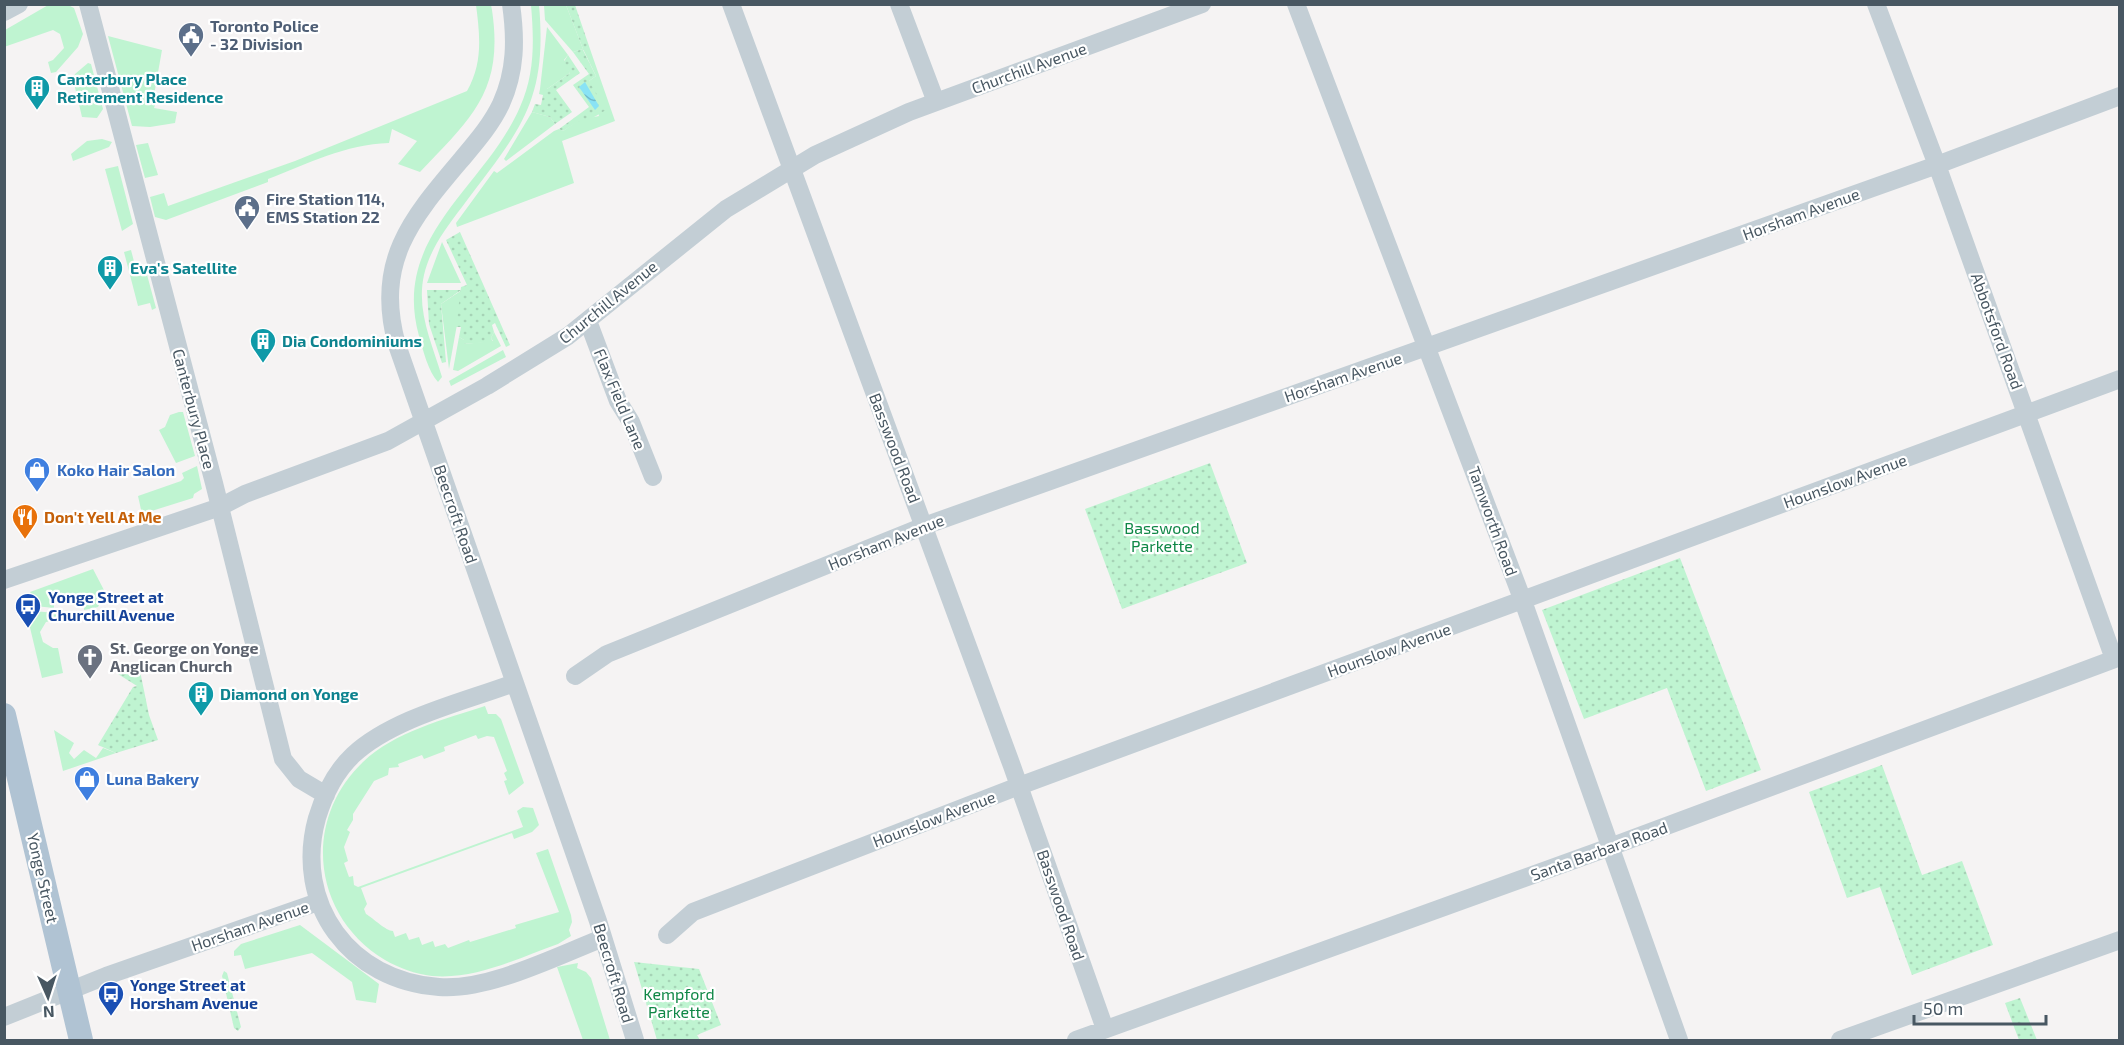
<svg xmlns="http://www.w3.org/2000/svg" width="2124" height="1045" font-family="'Exo 2',sans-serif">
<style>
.grass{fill:#bff4d1}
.park{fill:url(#park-dots)}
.water{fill:url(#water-waves)}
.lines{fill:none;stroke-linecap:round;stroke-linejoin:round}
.minor{stroke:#c3ced5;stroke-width:18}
.major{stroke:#b0c3d3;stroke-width:24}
.labels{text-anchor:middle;stroke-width:4.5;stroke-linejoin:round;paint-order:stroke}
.service-label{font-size:16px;font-weight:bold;fill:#4e5e75;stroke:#fff;text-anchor:start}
.street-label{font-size:16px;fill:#485762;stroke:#fff}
.culture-label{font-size:16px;font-weight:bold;fill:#0d838f;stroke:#fff;text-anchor:start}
.shop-label{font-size:16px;font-weight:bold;fill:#366cbe;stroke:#fff;text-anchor:start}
.food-label{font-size:16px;font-weight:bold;fill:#c56008;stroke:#fff;text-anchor:start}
.park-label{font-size:16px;fill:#0f8746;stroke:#fff}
.transit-label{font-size:16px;font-weight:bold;fill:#164399;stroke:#fff;text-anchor:start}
.worship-label{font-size:16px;font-weight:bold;fill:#5b616d;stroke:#fff;text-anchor:start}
</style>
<defs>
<pattern id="park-dots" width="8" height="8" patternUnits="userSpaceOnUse" patternTransform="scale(1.5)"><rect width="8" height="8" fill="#bff4d1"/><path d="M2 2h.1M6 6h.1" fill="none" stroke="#a6d3b6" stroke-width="1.8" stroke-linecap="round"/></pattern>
<pattern id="water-waves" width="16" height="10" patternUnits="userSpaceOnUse" patternTransform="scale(1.5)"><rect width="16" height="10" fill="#89e3f5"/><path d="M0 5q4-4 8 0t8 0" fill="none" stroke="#72bbca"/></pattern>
</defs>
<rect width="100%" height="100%" fill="#f5f3f3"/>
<path class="grass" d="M50 4 68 5 74 8 83 34 78 47 56 72 51 73 48 62 53 60 64 48 60 34 53 30 4 47 5 30Z
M476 5H491L492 10C504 91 472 117 420 172L398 164 417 141 392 129 389 143C346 144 307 164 268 179V182L166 220 155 217 150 197 164 193 168 206 295 161 467 91C483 63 480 36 476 5Z
M531 5H539C548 104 518 132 462 207 446 228 430 249 424 275 416 311 432 343 442 377L438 382C428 371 423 350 419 336 391 235 485 188 520 107 535 74 534 40 531 5Z
M544 5H566L583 49H590L615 121 562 141 574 183 457 227 456 223 494 171 497 173 554 131 559 129 563 131 579 120 599 116 589 81 596 76 583 49 573 52 545 20Z
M547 27 568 55 564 60 570 73 547 89H540Z
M108 36 162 50 154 95 158 96 154 108 177 112 175 123 150 127 132 126Z
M88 63 91 64 103 109 97 118 82 117 73 79 75 74Z
M532 112 550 117 555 124 506 161 504 159Z
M102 139 112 142 109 147 73 161 71 154 87 141Z
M148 143 158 175 145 178 136 145Z
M118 166 133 224 122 231 105 169Z
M442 242 461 283H427Z
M131 250 137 273 146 271 156 308 152 310 150 303 138 306 124 252Z
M462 290 463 291 449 369 441 304Z
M494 332 501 346 458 371 453 370 459 337 464 340V344L493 341 491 338Z
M503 350 506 357 451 386 449 381Z
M179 412H183L195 456 176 463 159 430 165 427 170 415Z
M197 466 202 489 194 494 193 498 142 514 138 496 181 481 184 478 182 473Z
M93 569 105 592 98 607 84 610V605L54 603V608L35 606 31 602 35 599 30 592Z
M33 611 56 613V620L46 622 40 632 43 642 53 648H58L63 673 42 678 27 615Z
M485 706 488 714H496L501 719 524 783 509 795 504 781 507 780 504 773 507 771 494 737 487 736 478 739 476 735 444 747 445 751 424 759 422 755 398 764 399 767 389 768 388 775 374 781 353 814V820L347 830 350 832 344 847 348 861 344 863 349 877 353 876 354 885 358 887 523 827 517 811 523 807 533 808 539 825 532 832 514 839 512 833 361 888 367 904 364 909 366 914C373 918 386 931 393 931L395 937 406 933 409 940 419 937 422 945 433 941 435 947 445 944 448 948 469 940 470 942 516 928 515 925 559 912 536 853 548 849 571 915 572 922 569 930 571 936 558 944C518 958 476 980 432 976 415 974 399 968 385 960 313 917 301 821 363 762 394 732 445 719 485 706Z
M54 730 74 743 69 753 74 759 84 750 96 758 103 748 116 753 63 771Z
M300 925 379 984 376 1003 356 1000 352 982 312 953 245 969 241 955 234 956V951L241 944Z
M578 963 577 968 586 972 591 978 610 1040H583L557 967Z"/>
<path class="park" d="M566 5H575L590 49 583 50 596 76 589 81 606 110 584 123 579 121 563 131 559 129 589 107 573 85 589 74 573 52 583 49Z
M568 55 580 73 556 90 572 112 555 124 550 117 532 112 535 104 541 105 543 95 539 94 540 89H547L570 73 563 63Z
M460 232 510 345 506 347 495 323 492 325 494 332 491 338 493 342 463 344 464 340 459 337 461 327H456L461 287 467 285 446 240Z
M427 290H461L441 304 446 362 442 363 429 324Z
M1210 463 1247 563 1122 609 1085 509Z
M1680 558 1761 770 1706 791 1667 688 1584 719 1542 610Z
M122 665 123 669 139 666 149 715 158 740 116 753 98 745 133 687 137 686 118 674V666Z
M1882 765 1922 875 1962 861 1993 945 1912 975 1880 887 1847 898 1809 792Z
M634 962 699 969 721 1025 697 1035 700 1040H657Z
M224 971 227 973 241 1027 238 1031 234 1028 222 976Z
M2020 998 2037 1040H2019L2005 1003Z"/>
<path class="water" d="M585 82 599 106 595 110 579 87Z"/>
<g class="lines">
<path class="minor" d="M88 4 214 483 283 759 299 779 326 795
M511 4C516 39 516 71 501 104 491 125 476 142 461 160 411 219 374 262 397 345L598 921 635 1040
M731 4 1012 766 1105 1029
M899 4 936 102
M1296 4 1523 601 1679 1040
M1876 4 1937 165 2114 659
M4 12 19 4
M588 321 618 401 631 422 653 477
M4 580 220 507 245 494 388 441 487 386 568 336 726 209 815 155 909 112 1202 4
M575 676 607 654 924 526 1937 165 2120 96
M514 683C463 702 393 718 353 755 335 772 324 795 317 818 293 904 350 981 439 987 488 991 557 956 603 938
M667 935 693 912 1019 786 2120 379
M4 1017 106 976 318 902
M1076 1040 1610 847 2120 657
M1840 1040 2120 940"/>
<path class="major" d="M4 715 81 1040"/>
</g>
<defs>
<g id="civic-pin" transform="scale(1.35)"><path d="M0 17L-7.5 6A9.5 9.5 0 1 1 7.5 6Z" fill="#5c6f8a" stroke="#fff"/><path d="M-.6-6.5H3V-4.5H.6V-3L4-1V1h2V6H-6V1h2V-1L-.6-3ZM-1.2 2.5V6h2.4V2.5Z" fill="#fff"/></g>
<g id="building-pin" transform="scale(1.35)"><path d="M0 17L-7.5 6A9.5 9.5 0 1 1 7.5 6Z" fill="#0f9aa8" stroke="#fff"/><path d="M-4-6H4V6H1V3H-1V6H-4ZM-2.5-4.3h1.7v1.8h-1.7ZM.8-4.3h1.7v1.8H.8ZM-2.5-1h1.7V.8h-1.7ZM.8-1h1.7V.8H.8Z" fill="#fff"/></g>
<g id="shop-pin" transform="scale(1.35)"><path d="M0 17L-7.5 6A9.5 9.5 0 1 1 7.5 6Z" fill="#3f7fe0" stroke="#fff"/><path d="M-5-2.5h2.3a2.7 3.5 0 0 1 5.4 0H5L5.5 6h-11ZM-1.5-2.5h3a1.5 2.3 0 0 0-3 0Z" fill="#fff"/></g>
<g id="restaurant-pin" transform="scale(1.35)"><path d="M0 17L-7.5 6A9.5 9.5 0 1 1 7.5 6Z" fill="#e8710a" stroke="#fff"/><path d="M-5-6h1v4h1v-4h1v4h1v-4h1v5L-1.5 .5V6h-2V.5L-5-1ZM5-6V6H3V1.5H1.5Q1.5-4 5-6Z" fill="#fff"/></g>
<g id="bus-pin" transform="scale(1.35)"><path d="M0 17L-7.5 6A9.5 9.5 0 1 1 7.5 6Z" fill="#1a4fb4" stroke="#fff"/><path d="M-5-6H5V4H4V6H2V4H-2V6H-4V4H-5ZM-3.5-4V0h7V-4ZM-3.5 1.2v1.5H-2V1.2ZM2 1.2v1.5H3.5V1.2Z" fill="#fff"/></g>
<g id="church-pin" transform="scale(1.35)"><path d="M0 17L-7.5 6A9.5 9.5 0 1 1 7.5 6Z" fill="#6b7280" stroke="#fff"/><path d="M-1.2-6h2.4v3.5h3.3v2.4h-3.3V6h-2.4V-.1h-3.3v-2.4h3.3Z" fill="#fff"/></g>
</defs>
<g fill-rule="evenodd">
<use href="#civic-pin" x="191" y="35"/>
<use href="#building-pin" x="37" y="88"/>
<use href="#civic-pin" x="247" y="208"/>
<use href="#building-pin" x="110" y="268"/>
<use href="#building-pin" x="263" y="341"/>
<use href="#shop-pin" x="37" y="470"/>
<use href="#restaurant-pin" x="25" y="517"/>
<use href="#bus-pin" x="28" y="606"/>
<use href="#church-pin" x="90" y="657"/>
<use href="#building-pin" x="201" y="694"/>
<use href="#shop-pin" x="87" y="779"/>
<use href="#bus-pin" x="111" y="994"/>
</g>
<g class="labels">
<g class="service-label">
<text x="210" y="32">Toronto Police<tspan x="210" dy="18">- 32 Division</tspan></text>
<text x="266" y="205">Fire Station 114,<tspan x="266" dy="18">EMS Station 22</tspan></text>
</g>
<g class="street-label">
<text transform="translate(1029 68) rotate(-20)" y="6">Churchill Avenue</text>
<text transform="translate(1801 214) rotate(-20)" y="6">Horsham Avenue</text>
<text transform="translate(608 302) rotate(-39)" y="6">Churchill Avenue</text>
<text transform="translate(1997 331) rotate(70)" y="6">Abbotsford Road</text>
<text transform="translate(1343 377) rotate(-19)" y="6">Horsham Avenue</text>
<text transform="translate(620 399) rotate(67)" y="6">Flax Field Lane</text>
<text transform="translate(194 409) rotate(75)" y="6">Canterbury Place</text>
<text transform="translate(895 448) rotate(69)" y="6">Basswood Road</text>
<text transform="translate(1845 481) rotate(-20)" y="6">Hounslow Avenue</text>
<text transform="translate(456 514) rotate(71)" y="6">Beecroft Road</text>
<text transform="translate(1493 521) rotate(70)" y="6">Tamworth Road</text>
<text transform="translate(886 542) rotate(-22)" y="6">Horsham Avenue</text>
<text transform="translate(1389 650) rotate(-20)" y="6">Hounslow Avenue</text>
<text transform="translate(934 819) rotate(-21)" y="6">Hounslow Avenue</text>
<text transform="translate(1599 851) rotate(-20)" y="6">Santa Barbara Road</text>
<text transform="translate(43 878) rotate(77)" y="6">Yonge Street</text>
<text transform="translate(1061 905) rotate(71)" y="6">Basswood Road</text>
<text transform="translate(250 926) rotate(-19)" y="6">Horsham Avenue</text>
<text transform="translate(614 973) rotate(73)" y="6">Beecroft Road</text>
</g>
<g class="culture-label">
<text x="57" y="85">Canterbury Place<tspan x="57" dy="18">Retirement Residence</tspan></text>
<text x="130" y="274">Eva's Satellite</text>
<text x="282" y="347">Dia Condominiums</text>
<text x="220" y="700">Diamond on Yonge</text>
</g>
<g class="shop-label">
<text x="57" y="476">Koko Hair Salon</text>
<text x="106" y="785">Luna Bakery</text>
</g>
<g class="food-label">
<text x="44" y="523">Don't Yell At Me</text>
</g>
<g class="park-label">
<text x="1162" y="534">Basswood<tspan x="1162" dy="18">Parkette</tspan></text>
<text x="679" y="1000">Kempford<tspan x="679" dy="18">Parkette</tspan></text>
</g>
<g class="transit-label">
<text x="48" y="603">Yonge Street at<tspan x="48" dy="18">Churchill Avenue</tspan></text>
<text x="130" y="991">Yonge Street at<tspan x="130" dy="18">Horsham Avenue</tspan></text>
</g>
<g class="worship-label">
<text x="110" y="654">St. George on Yonge<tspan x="110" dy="18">Anglican Church</tspan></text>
</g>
</g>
<rect width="2124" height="1045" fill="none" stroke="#485762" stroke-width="12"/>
<g transform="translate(48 997) rotate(177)" stroke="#ffffff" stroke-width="4.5" paint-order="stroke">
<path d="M0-4.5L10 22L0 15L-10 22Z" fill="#485762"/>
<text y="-9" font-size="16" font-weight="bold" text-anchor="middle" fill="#485762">N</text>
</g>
<path d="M1914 1015v9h132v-9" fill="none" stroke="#485762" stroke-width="3"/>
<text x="1923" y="1015" font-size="18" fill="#485762" stroke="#ffffff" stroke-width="4.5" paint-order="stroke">50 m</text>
</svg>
